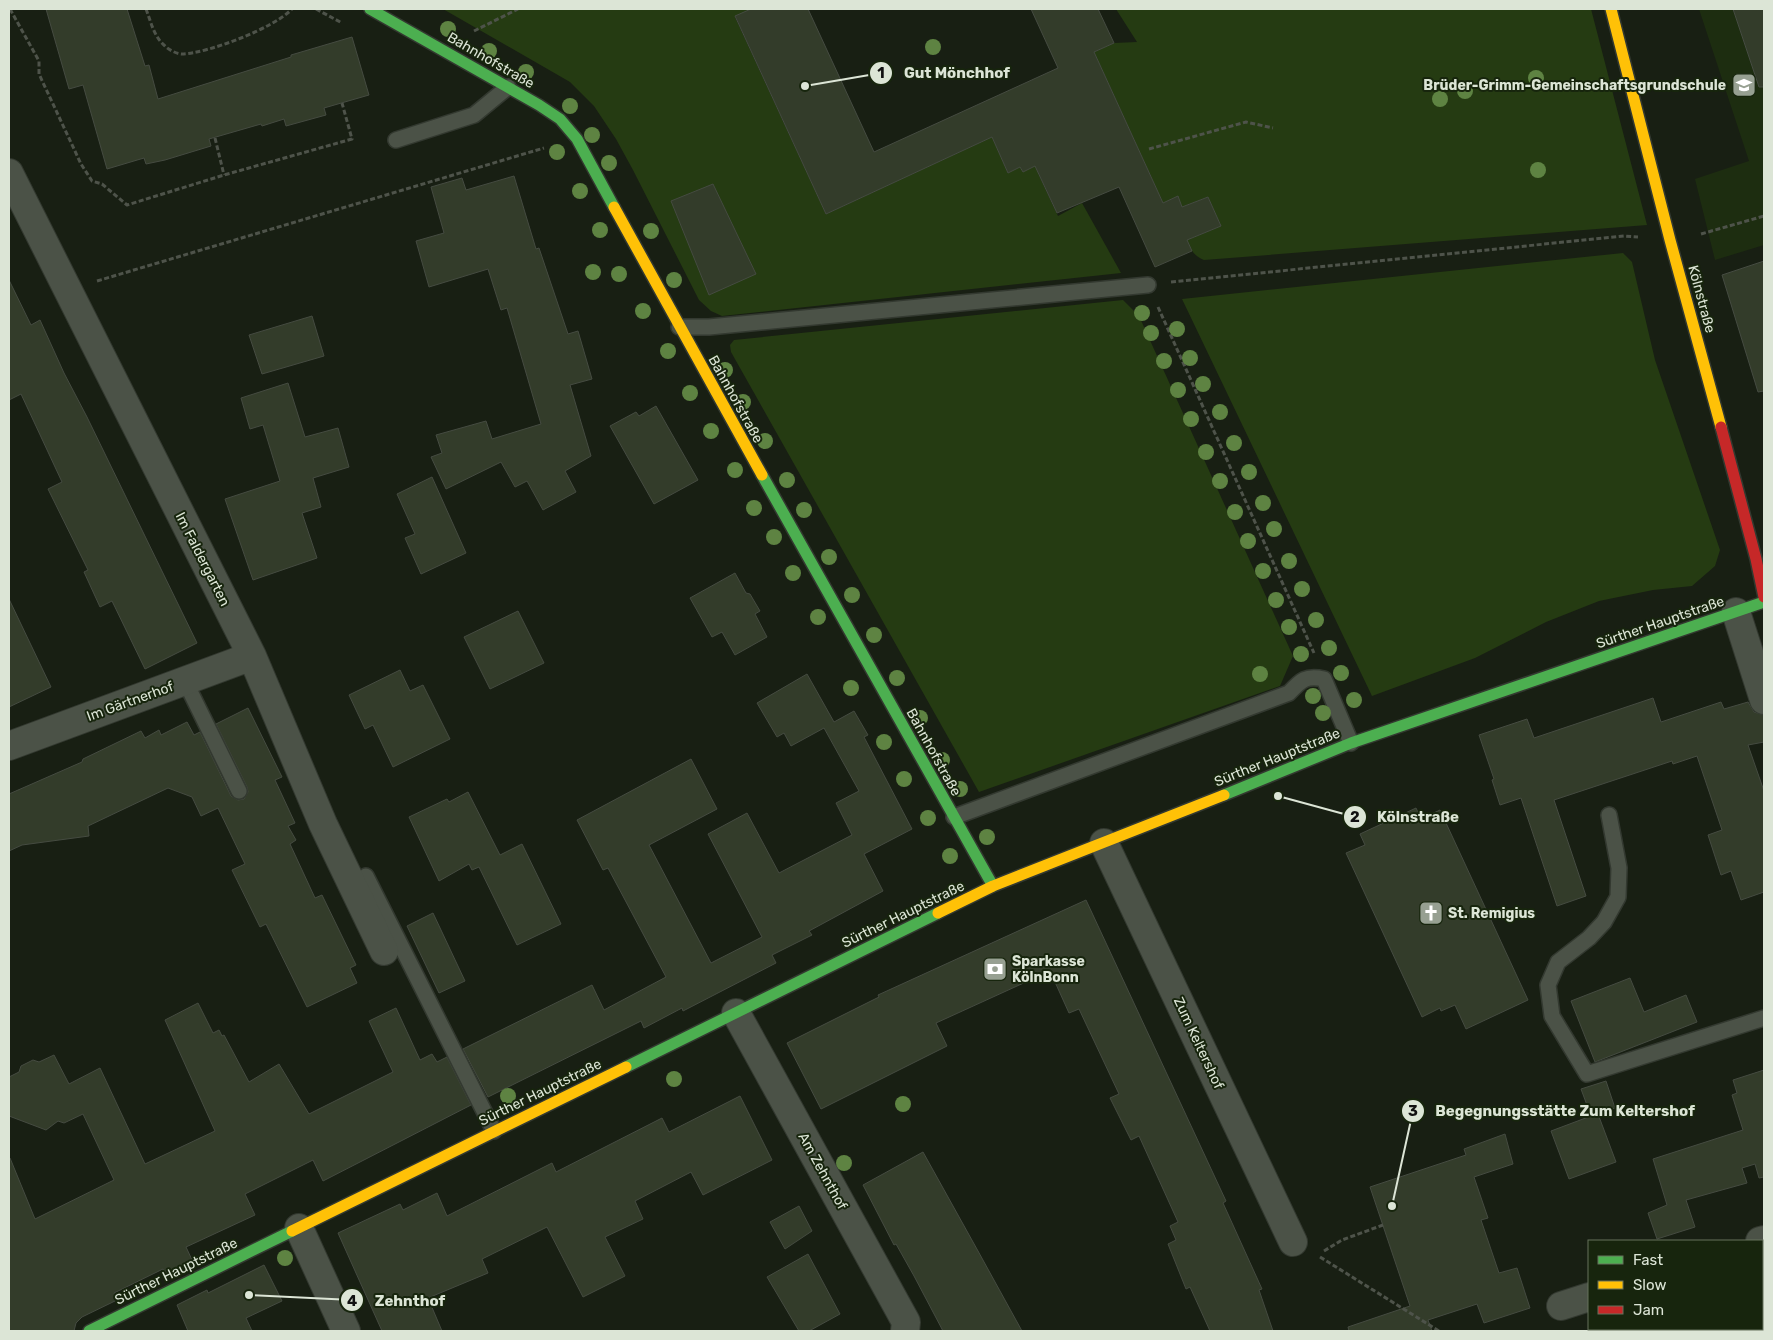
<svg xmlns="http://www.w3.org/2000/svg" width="1773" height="1340" font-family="Rubik,sans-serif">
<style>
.built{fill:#1d2d10}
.green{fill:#253b12}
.building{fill:#333c2a;stroke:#454b41}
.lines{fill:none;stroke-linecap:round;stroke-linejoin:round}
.lane-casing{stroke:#333930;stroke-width:18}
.street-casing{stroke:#333930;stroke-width:30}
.fast-casing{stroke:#333930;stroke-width:14}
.slow-casing{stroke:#333930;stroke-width:14}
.jam-casing{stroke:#333930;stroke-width:14}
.path{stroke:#4e534a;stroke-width:3;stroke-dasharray:5 2.5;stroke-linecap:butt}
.lane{stroke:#4b5247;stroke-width:15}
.street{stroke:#4b5247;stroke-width:28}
.fast{stroke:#4caf50;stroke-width:11}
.slow{stroke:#ffc107;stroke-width:11}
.jam{stroke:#c62828;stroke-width:11}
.tree{fill:#5e8342}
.labels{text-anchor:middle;stroke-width:4;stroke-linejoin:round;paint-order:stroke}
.street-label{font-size:14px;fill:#dce5d6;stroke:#17250d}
.poi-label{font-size:14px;font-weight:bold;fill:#dce5d6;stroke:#17250d;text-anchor:start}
.leader{fill:none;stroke:#dce5d6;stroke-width:2}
.callout-dot{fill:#dce5d6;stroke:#17250d;stroke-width:2}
.mark-label{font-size:15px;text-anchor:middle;font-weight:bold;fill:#111}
.callout-label{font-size:15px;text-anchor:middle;font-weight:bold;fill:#dce5d6;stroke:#17250d;stroke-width:4;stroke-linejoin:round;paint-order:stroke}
</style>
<rect width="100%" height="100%" fill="#181f13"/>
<path class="built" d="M1699 9H1764V245L1715 260 1695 179 1749 161Z"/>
<path class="green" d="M443 9H751L735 17 826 214 992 137 1008 173 1020 167 1023 172 1041 163 1038 173 1058 216 1082 203 1121 273 722 316 711 311 699 300 633 170 616 139 594 106 570 82Z
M1116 9H1591L1647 225 1204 260C1194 256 1191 250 1187 240L1221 226 1208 197 1182 207 1178 197 1163 203 1094 52 1114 43 1137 42Z
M1623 253 1632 262 1655 360 1720 550 1715 566 1692 586 1653 590 1599 601 1546 622 1475 658 1372 696 1182 299Z
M1123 300 1139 316 1293 656 1280 686 979 792 731 352 730 345 734 340Z
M1762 1252H1764V1331H1618L1626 1329H1762Z"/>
<path class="building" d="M46 9H127L145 66 149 65 158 99 291 57V55L352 37 369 95 324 108 326 115 286 126 284 119 262 126 261 124 209 139 211 146 165 160 146 164 144 158 107 169 83 85 69 89Z
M751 9H808L874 152 1058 68 1031 9H1098L1114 43 1094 52 1163 203 1178 196 1182 207 1208 197 1221 226 1187 240 1192 251 1155 267 1119 187 1057 213 1035 166 1023 172 1020 167 1008 173 992 137 826 214 735 16Z
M1733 9H1764V87H1759Z
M514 176 536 249 539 248 568 334 578 331 592 379 570 385 591 456 565 471 576 492 543 510 527 481 515 487 501 462 446 489 431 457 442 453 436 435 486 421 492 439 541 424 507 308 501 310 488 269 429 287 416 241 444 233 431 187 462 178 466 190Z
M713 184 756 274 709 295 671 201Z
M1764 261V391L1758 392 1722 275Z
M9 280 31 325 40 320 64 373 87 417 197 643 145 669 112 601 100 607 84 572 88 570 48 489 62 482 21 394 9 400Z
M312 316 324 356 262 374 249 335Z
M288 383 305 437 338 428 349 467 313 478 321 507 302 513 317 558 253 580 225 499 280 481 263 425 250 429 241 398Z
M656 406 698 480 654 504 610 426 636 412 639 416Z
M432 477 466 553 421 574 405 538 415 534 397 494Z
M735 573 746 593 750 594 760 611 755 614 767 637 735 655 722 632 712 637 690 598Z
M9 599 51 687 9 707Z
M518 611 544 663 490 689 464 637Z
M400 670 410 691 423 685 450 739 393 767 373 725 365 729 349 695Z
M807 674 834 722 854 711 868 735 864 737 912 829 864 854 883 891 809 931 812 935 772 955 776 963 683 1011 682 1008 644 1028 641 1021 488 1097 463 1049 592 985 604 1010 666 977 608 868 603 870 577 820 691 759 717 809 649 845 711 963 762 937 708 834 747 813 779 873 852 835 836 803 859 791 824 728 791 746 784 733 777 737 757 703Z
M1653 698 1661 722 1721 702 1724 709 1748 702 1754 712 1764 715V742L1748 745 1764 791V892L1741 900 1731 871 1721 875 1708 835 1722 830 1697 756 1673 764 1672 761 1554 800 1586 896 1557 906 1521 798 1500 805 1492 780 1494 779 1479 735 1527 719 1534 738Z
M248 708 282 777 275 780 295 823 288 826 296 840 290 844 315 898 322 895 356 965 350 968 357 983 307 1007 266 924 260 927 232 870 245 864 218 808 201 816 192 797 168 788 88 826 89 836 22 845 9 851V794L82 762 83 759 141 731 145 738 159 730 161 735 187 722 194 735 200 732 231 796 238 800 244 799 248 792 247 787 216 724Z
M468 792 500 855 522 844 561 924 517 945 479 867 472 870 469 864 439 881 409 817 447 799 449 802Z
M1416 808 1421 819 1440 810 1528 1000 1466 1029 1455 1005 1441 1011 1440 1008 1422 1017 1346 853 1365 845 1360 834Z
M1086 900 1226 1201 1223 1203 1262 1289 1259 1290 1273 1331H1210L1190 1287 1186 1289 1168 1244 1176 1240 1170 1226 1178 1222 1139 1136 1131 1140 1110 1098 1119 1094 1079 1009 1069 1013 1050 971 936 1023 947 1046 821 1109 787 1043 879 997 878 995Z
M433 913 465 981 439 993 407 926Z
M1630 978 1644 1012 1686 995 1697 1022 1595 1062 1571 1001Z
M198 1003 213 1033 219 1030 222 1036 224 1035 249 1082 279 1064 309 1114 393 1072 369 1021 396 1008 420 1060 432 1054 437 1062 447 1057 471 1105 323 1181 313 1160 245 1194 255 1215 186 1247 193 1262 166 1276 163 1269 114 1293 117 1300 82 1317 76 1323 74 1331H9V1158H10L35 1219 114 1180 83 1114 64 1123 58 1121 46 1130 9 1116V1077L19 1072 21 1066 33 1060 39 1062 54 1055 69 1084 100 1068 145 1164 215 1131 165 1020Z
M1764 1070V1177L1759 1178 1755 1164 1742 1168 1747 1183 1686 1200 1695 1227 1657 1239 1648 1213 1667 1205 1653 1159 1743 1130 1732 1095 1737 1093 1733 1080Z
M1606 1081 1615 1108 1598 1114 1616 1162 1569 1179 1551 1131 1591 1116 1581 1089Z
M740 1096 772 1160 703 1195 691 1172 635 1201 643 1219 605 1237 625 1276 583 1297 547 1227 482 1259 488 1273 428 1298 442 1331H382L338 1233 400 1204 403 1210 437 1193 447 1216 552 1163 556 1172 662 1118 669 1132Z
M1505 1134 1513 1164 1474 1177 1488 1218 1481 1220 1499 1273 1517 1268 1530 1308 1484 1323 1477 1304 1428 1320 1432 1331H1349L1348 1327 1410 1306 1370 1187 1466 1155 1464 1149Z
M923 1152 978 1251 1022 1331H943L914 1276 896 1244 894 1245 863 1185Z
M799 1206 812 1231 785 1249 770 1222Z
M808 1254 840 1314 809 1331H799L767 1277Z
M264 1265 282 1301 246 1318 252 1331H188L177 1305 207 1290 208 1293Z"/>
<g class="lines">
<g class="lane-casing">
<path id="lane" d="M396 140 474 115 508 87
M679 327H709L1148 285
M185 681 239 791
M1609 815 1619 868 1618 897 1604 922 1589 938 1558 962 1548 985 1552 1016 1587 1074 1764 1018
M954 817 1289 693C1301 680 1306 675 1324 679L1351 743
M366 876 494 1131"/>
</g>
<g class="street-casing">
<path id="street" d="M9 173 252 656 323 824 384 951
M1736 612 1764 700
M9 746 252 656
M1104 843 1293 1242
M736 1013 906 1322 905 1331
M299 1228 346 1331
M1760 1241 1764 1240
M1561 1306 1589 1297"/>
</g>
<g class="fast-casing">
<path id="fast" d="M370 9 539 105 560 119 577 139 614 207
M762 475 993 886
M1224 795 1351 743 1764 602
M626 1067 938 913
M89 1331 292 1231"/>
</g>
<g class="slow-casing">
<path id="slow" d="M1611 9 1670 240 1721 427
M614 207 762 475
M938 913 993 886 1224 795
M292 1231 626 1067"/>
</g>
<g class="jam-casing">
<path id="jam" d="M1721 427 1756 559 1764 597"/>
</g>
<path class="path" d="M10 9 39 61V74L81 164 92 181 102 184 127 205 224 175 352 139 342 103
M146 9C151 22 154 37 165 46 169 50 177 54 182 54 209 53 274 28 292 9
M316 9 342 23
M474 31 518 9
M215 138 224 175
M1149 149 1246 122 1273 128
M1701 234 1764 216
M97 281 544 148
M1171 282 1624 236 1638 237
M1158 307 1314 653
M1324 1251 1342 1240 1383 1225
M1320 1257 1439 1331
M1762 1297 1764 1296
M1715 1331 1717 1329"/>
<use href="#lane" class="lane"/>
<use href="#street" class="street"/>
<use href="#fast" class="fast"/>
<use href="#slow" class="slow"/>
<use href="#jam" class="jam"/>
</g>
<g class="tree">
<circle cx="448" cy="29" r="8"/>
<circle cx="933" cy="47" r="8"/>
<circle cx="489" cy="51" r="8"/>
<circle cx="526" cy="72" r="8"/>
<circle cx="1536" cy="78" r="8"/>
<circle cx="1465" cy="91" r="8"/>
<circle cx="1440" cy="99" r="8"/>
<circle cx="570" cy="106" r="8"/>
<circle cx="592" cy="135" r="8"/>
<circle cx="557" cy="152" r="8"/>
<circle cx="609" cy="163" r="8"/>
<circle cx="1538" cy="170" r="8"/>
<circle cx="580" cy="191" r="8"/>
<circle cx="600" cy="230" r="8"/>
<circle cx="651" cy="231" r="8"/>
<circle cx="593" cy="272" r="8"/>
<circle cx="619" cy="274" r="8"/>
<circle cx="674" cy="280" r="8"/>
<circle cx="643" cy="311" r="8"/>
<circle cx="1142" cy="313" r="8"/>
<circle cx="1177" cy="329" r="8"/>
<circle cx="1151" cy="333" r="8"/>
<circle cx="668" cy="351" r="8"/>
<circle cx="1190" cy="358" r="8"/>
<circle cx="1164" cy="361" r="8"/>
<circle cx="725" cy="370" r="8"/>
<circle cx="1203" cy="384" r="8"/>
<circle cx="1178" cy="390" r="8"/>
<circle cx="690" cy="393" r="8"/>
<circle cx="743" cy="402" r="8"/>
<circle cx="1220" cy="412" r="8"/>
<circle cx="1191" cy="419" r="8"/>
<circle cx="711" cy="431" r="8"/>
<circle cx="765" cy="441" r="8"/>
<circle cx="1234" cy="443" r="8"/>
<circle cx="1206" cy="452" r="8"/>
<circle cx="735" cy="470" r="8"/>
<circle cx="1249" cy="472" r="8"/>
<circle cx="787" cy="480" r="8"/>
<circle cx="1220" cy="481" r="8"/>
<circle cx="1263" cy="503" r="8"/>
<circle cx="754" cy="508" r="8"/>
<circle cx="804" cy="510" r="8"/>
<circle cx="1235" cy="512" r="8"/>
<circle cx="1274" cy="529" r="8"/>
<circle cx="774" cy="537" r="8"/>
<circle cx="1248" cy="541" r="8"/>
<circle cx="829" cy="557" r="8"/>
<circle cx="1289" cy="561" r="8"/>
<circle cx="1263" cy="571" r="8"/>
<circle cx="793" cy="573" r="8"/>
<circle cx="1302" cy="589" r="8"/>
<circle cx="852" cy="595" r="8"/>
<circle cx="1276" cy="600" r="8"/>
<circle cx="818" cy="617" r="8"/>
<circle cx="1316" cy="620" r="8"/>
<circle cx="1289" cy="627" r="8"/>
<circle cx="874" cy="635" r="8"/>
<circle cx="1329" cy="648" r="8"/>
<circle cx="1301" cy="654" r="8"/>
<circle cx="1341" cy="673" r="8"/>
<circle cx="1260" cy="674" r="8"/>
<circle cx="897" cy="678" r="8"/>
<circle cx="851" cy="688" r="8"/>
<circle cx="1313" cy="696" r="8"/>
<circle cx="1354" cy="700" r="8"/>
<circle cx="1323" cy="713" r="8"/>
<circle cx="920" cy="718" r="8"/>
<circle cx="884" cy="742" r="8"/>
<circle cx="942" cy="760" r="8"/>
<circle cx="904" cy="779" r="8"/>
<circle cx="960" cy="789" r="8"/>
<circle cx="928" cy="818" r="8"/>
<circle cx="987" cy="837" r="8"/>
<circle cx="950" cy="856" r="8"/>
<circle cx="674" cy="1079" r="8"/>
<circle cx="508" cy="1096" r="8"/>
<circle cx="903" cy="1104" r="8"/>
<circle cx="844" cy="1163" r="8"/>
<circle cx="285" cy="1258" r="8"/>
</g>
<defs>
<g id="school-square" transform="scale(1.25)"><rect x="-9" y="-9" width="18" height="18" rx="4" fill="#97a092" stroke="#17250d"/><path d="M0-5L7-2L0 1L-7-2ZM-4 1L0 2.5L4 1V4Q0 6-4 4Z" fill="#fff"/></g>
<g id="church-square" transform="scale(1.25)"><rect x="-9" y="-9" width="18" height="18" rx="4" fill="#97a092" stroke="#17250d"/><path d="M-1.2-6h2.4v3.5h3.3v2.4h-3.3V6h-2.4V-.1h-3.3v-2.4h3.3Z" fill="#fff"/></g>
<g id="bank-square" transform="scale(1.25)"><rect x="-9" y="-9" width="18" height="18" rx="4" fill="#97a092" stroke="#17250d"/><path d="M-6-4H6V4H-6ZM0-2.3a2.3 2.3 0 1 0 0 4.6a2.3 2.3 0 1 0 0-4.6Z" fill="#fff"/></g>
</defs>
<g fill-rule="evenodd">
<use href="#school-square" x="1744" y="85"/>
<use href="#church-square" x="1431" y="913"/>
<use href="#bank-square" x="995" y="969"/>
</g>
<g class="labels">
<g class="street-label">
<text transform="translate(491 60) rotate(30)" y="5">Bahnhofstraße</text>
<text transform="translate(1702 299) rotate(75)" y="5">Kölnstraße</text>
<text transform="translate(736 399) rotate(61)" y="5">Bahnhofstraße</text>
<text transform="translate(203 559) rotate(63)" y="5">Im Faldergarten</text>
<text transform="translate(1660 622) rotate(-19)" y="5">Sürther Hauptstraße</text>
<text transform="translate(130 701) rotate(-20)" y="5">Im Gärtnerhof</text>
<text transform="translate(934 752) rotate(61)" y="5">Bahnhofstraße</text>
<text transform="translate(1277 757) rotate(-22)" y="5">Sürther Hauptstraße</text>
<text transform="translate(903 914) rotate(-26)" y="5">Sürther Hauptstraße</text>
<text transform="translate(1199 1043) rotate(65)" y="5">Zum Keltershof</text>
<text transform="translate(540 1092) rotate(-26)" y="5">Sürther Hauptstraße</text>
<text transform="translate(823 1171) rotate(61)" y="5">Am Zehnthof</text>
<text transform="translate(176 1271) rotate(-26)" y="5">Sürther Hauptstraße</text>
</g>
<g class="poi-label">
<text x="1726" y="90" text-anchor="end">Brüder-Grimm-Gemeinschaftsgrundschule</text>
<text x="1448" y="918">St. Remigius</text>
<text x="1012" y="966">Sparkasse<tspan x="1012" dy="16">KölnBonn</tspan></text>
</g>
</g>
<path class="leader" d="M805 86L881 73M1278 796L1355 817M1392 1206L1413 1111M249 1295L352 1300"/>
<g class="callout-dot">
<circle cx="805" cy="86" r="5"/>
<circle cx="1278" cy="796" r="5"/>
<circle cx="1392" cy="1206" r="5"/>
<circle cx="249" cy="1295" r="5"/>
<circle cx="881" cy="73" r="12"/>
<circle cx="1355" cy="817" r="12"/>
<circle cx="1413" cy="1111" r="12"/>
<circle cx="352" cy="1300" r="12"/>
</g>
<g class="mark-label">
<text x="881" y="78">1</text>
<text x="1355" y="822">2</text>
<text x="1413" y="1116">3</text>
<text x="352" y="1306">4</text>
</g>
<g class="callout-label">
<text x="957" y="78">Gut Mönchhof</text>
<text x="1418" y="822">Kölnstraße</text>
<text x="1565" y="1116">Begegnungsstätte Zum Keltershof</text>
<text x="410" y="1306">Zehnthof</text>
</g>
<rect width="1773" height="1340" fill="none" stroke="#dce5d6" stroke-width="20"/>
<rect x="1588" y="1240" width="175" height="90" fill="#17250d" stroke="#66725d"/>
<rect x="1598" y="1256" width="25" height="8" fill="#4caf50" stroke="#66725d"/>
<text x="1633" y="1265" font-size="15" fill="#dce5d6">Fast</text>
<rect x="1598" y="1281" width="25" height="8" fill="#ffc107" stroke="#66725d"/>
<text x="1633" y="1290" font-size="15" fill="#dce5d6">Slow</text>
<rect x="1598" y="1306" width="25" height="8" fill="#c62828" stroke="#66725d"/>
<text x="1633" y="1315" font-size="15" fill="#dce5d6">Jam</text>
</svg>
